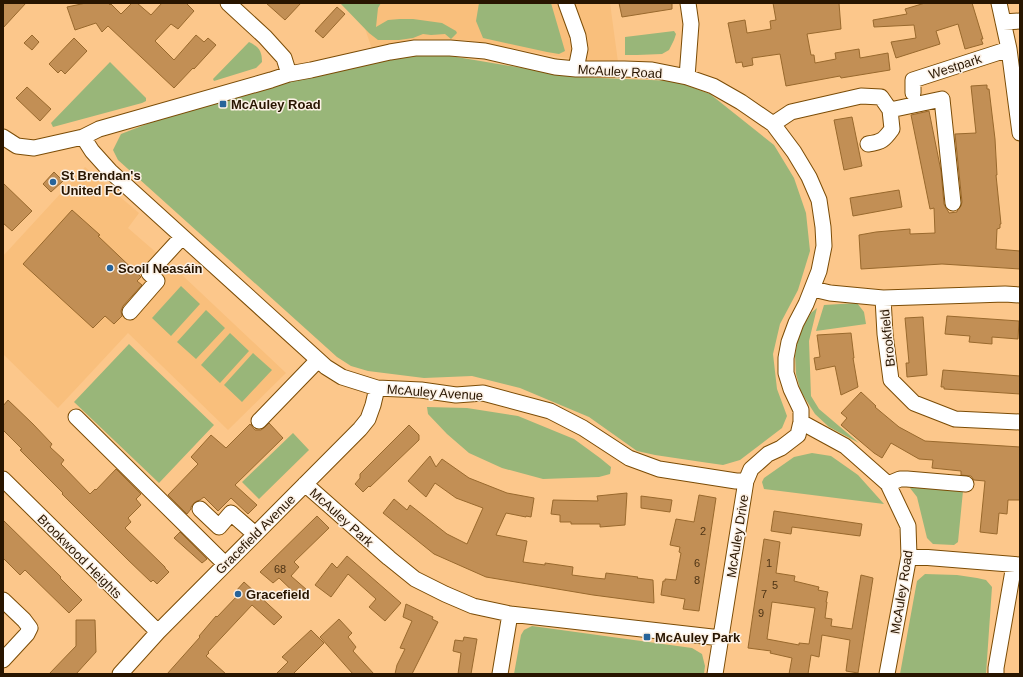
<svg xmlns="http://www.w3.org/2000/svg" width="1023" height="677" font-family="Helvetica,sans-serif">
<style>
.built{fill:#f9bf7c}
.green{fill:#99b679}
.building{fill:#c28f55;stroke:#99692d;fill-rule:evenodd}
.lines{fill:none;stroke-linecap:round;stroke-linejoin:round}
.minor-casing{stroke:#7b4c06;stroke-width:17}
.minor{stroke:#fff;stroke-width:15}
.poi-dot{fill:#27649a;stroke:#fcf1e5;stroke-width:1.5}
.labels{text-anchor:middle;stroke-width:3;stroke-linejoin:round;paint-order:stroke}
.number-label{font-size:11px;fill:#4e3415}
.street-label{font-size:13px;fill:#281500;stroke:#fcf1e5}
.poi-label{font-size:13px;font-weight:bold;fill:#281500;stroke:#fcf1e5;text-anchor:start}
</style>
<rect width="100%" height="100%" fill="#fcc78b"/>
<path class="built" d="M344 3H610L618 62H588L466 40 419 39 372 49 362 20Z
M85 167 139 213 128 228 181 274 286 373 228 430 128 333 58 408 3 354V256Z"/>
<path class="green" d="M340 3H381L378 8 376 27 388 20 400 19H413L442 23 456 31 457 33 451 39 445 34 431 35 423 34 413 38 399 40H378L369 33Z
M479 3H551L565 51 559 54 547 52 483 38 476 21Z
M674 31 676 34 674 40 669 50 662 54 637 55H625V37Z
M249 42C259 47 262 51 262 62L256 68 214 81 213 79Z
M427 52 576 77 675 81 710 94 774 145 794 178 806 213 810 251 798 290 780 324 773 354 777 389 787 416 782 428 740 460 723 465 702 462 655 455 637 451 589 417 520 388 472 376 424 378 368 371 351 366 337 357 118 160 113 150 121 134 170 115 298 79Z
M110 62 146 98V101L142 103 53 127 51 123Z
M181 286 200 304 171 336 152 318Z
M857 303 864 312 866 324 816 331 824 305Z
M817 308 809 341 811 396 819 409 859 443 829 427 815 414 801 392 796 374 795 355 798 339 805 323 811 313Z
M206 310 225 328 196 359 177 342Z
M230 333 249 351 220 383 201 365Z
M129 344 214 425 159 483 74 402Z
M253 353 272 370 242 402 224 385Z
M427 407 467 408 518 416 574 439 600 458 611 467 610 474 599 477 543 479 502 468 469 453 447 434 428 414Z
M293 433 309 450 259 499 242 482Z
M812 453 831 456 858 475 884 504 764 489 762 482 764 478 794 457Z
M911 482 963 491 958 542 954 545 933 544 927 538 917 497 910 488Z
M925 574 957 575 977 578 986 580 992 587 986 674H900L917 581Z
M532 626 692 648 702 654 705 666 704 674H514L521 635 524 630Z"/>
<path class="building" d="M3 3H26L3 28Z
M86 3H108L110 5 111 4 121 14 132 3H137L151 15 162 3H186L194 11 178 29 171 24 155 41 174 60 196 35 204 42 208 38 216 45 194 69 193 68 174 88 108 26 102 32 96 23 75 30 67 7Z
M266 3H301L285 20Z
M619 3H672V9L622 17Z
M773 3H839L841 29 807 34 811 55H814L815 63 836 59 835 53 859 49 860 58 888 53 890 70 841 78 840 76 786 86 780 54 752 58 753 65 743 67 742 62 736 63 728 23 745 20 747 33 771 29 770 21 776 20Z
M925 3H972L983 39H981L983 44 965 49 958 24 936 31 940 44 896 58 891 42 916 38 914 25 874 27 873 20 907 14 905 9Z
M337 7 345 14 323 38 315 31Z
M32 35 39 42 32 50 24 43Z
M74 38 87 51 65 74 61 70 58 73 49 64Z
M987 85V89H989L995 139 997 175H996L1001 224H1000V228L997 229 996 249 1020 251V269L942 264 861 269 859 235 876 232 910 229V234L935 233 934 208 930 209 911 115 929 111 941 171 944 204 946 208 948 211 949 213 957 212V211L961 206 962 202 955 134 976 133 971 86Z
M27 87 51 109 40 121 16 98Z
M852 117 862 166 844 170 834 120Z
M54 172 63 181 51 192 43 184Z
M3 183 32 211 12 231 3 223Z
M899 190 902 207 853 216 850 198Z
M72 210 100 235 98 236 141 277 137 281 142 285 123 306 121 311 122 316 114 324 105 316 93 328 23 264Z
M947 316 1019 321 1018 339 992 337V344L969 342 970 336 945 334Z
M923 317 927 375 907 377 906 363H909L905 318Z
M851 333 854 358H853L858 387 841 395 835 366 816 370 814 358 820 357 817 335Z
M943 370 1020 376V394L944 389V387H941Z
M861 392 876 406 875 407 899 427 925 441 1020 447V500H1008L1007 514 999 513 997 534 980 532 985 481 974 480 971 476 961 475V471L932 468 933 460 919 459 891 443 882 458 874 453 841 425 847 418 841 413Z
M8 400 33 424 52 444 50 447 64 460 61 464 90 494 95 489 96 490 116 469 141 494 136 499 141 505 128 518 131 522 125 528 165 567V568L169 572 157 584 153 580 151 582 128 560 62 494 63 493 20 450 22 449 3 430V406Z
M269 423 283 438 235 485 257 505 248 514 231 498 218 511 204 497 200 500 197 501 194 503 191 507V509L187 514 168 495 198 464 191 457 211 435 226 448 250 424 255 430H261L265 427Z
M409 425 419 435V440L370 487 369 486 363 492 355 484 360 478V474Z
M430 456 436 467 442 459 469 478 507 493 534 498 531 517 526 516V517L506 513 496 535 527 541 523 562 545 565V563L573 567 572 575 595 578 605 579 606 573 638 577 637 578 653 580 654 603 593 595 486 577 434 554 383 513 394 499 407 510 410 505 447 534 467 544 483 508 456 498 435 483 426 497 408 481Z
M627 493 625 525 600 527V524H571V522H560V515L551 514 553 500 598 501 597 496Z
M699 495 716 498 699 611 683 609 685 599 661 595 663 581H665V579L676 580 681 553 679 552 680 547 670 545 676 519 694 522Z
M641 496 672 500 670 512 641 508Z
M774 511 862 524 860 536 792 527 791 534 771 531Z
M317 516 329 528 294 562 299 567 291 576 307 590 300 598 279 578 273 583 260 572Z
M3 520 61 577 60 578 82 600 69 613 25 570 20 575 3 558Z
M180 532 207 559 202 563 174 538Z
M764 539 780 542 776 573 795 576 794 581 819 587 818 590 828 592 826 602H827L825 618 832 619 831 626 852 629 861 575 873 578 858 673 846 671 850 640 822 635 819 657 811 655 808 674H789L792 658 770 653 771 651 748 648ZM772 602 815 608 809 644 799 643V645L767 639Z
M347 556 401 603 385 621 369 607 376 599 348 574 331 597 315 585 332 563 337 568Z
M244 582 282 617 274 625 252 605 208 652 209 653 206 656 226 674H167L200 637 199 636 216 616 217 617 239 594 236 591Z
M406 604 433 617 432 619 438 622 412 674H395L397 665 405 649 400 648 412 621 403 617Z
M339 619 352 633 348 637 356 647 353 651 374 674H353L320 637Z
M76 620H95L96 652 76 674H49L76 646Z
M311 630 324 643 293 674H276L288 662 282 657Z
M464 637 477 639 471 674H458L461 653 453 651 455 640 463 641Z"/>
<g class="lines">
<g class="minor-casing">
<path id="minor" d="M228 3 265 37 284 58 289 74
M566 3 578 36 580 49 576 69
M999 3 1009 49 1020 133
M1003 22 1020 21
M687 77 691 24 688 3
M913 93V80L1009 49
M890 110 942 99 953 203
M773 124 791 112 861 96 881 97 890 110 892 129C884 140 882 142 868 144
M3 137 17 146 34 148 83 137 99 129 271 80 289 74 311 70 390 52 415 48H450L485 51 555 67 576 69H624L652 70 687 77 713 86 741 102 773 124 794 152 809 177 819 200 823 227 824 246 819 271 806 304 796 323 789 342 786 358V373L791 389 801 410V422L798 435 781 448 768 454 751 469 746 481 715 674
M83 137 92 151 110 171 326 367 342 377 377 388 421 390 456 395 483 393 550 411 583 428 629 458 659 469 736 481H746
M813 289 830 293 883 298 1005 294 1020 295
M883 298 885 334 891 380 914 403 955 419 1020 422
M130 312 157 281 149 273 182 237
M76 417 225 564
M259 421 318 360
M801 422 845 446 888 484 908 526 909 556 887 674
M3 479 158 632
M305 484 389 558 415 579 445 594 473 606 510 614 721 638
M888 484 900 479H907L966 484
M200 509 219 527 231 513 255 534
M909 556 1020 565
M3 600 24 620 30 628 27 634 3 660
M120 674 158 632 360 429 368 419 373 405 377 388
M500 674 510 614
M996 674V668L1014 565"/>
</g>
<use href="#minor" class="minor"/>
</g>
<g class="poi-dot">
<rect x="219" y="100" width="8" height="8" rx="2"/>
<circle cx="53" cy="182" r="4"/>
<circle cx="110" cy="268" r="4"/>
<circle cx="238" cy="594" r="4"/>
<rect x="643" y="633" width="8" height="8" rx="2"/>
</g>
<g class="labels">
<g class="number-label">
<text x="703" y="535">2</text>
<text x="697" y="567">6</text>
<text x="769" y="567">1</text>
<text x="280" y="573">68</text>
<text x="697" y="584">8</text>
<text x="775" y="589">5</text>
<text x="764" y="598">7</text>
<text x="761" y="617">9</text>
</g>
<g class="street-label">
<text transform="translate(955 66) rotate(-18)" y="5">Westpark</text>
<text transform="translate(620 71) rotate(3)" y="5">McAuley Road</text>
<text transform="translate(887 338) rotate(-96)" y="5">Brookfield</text>
<text transform="translate(435 392) rotate(4)" y="5">McAuley Avenue</text>
<text transform="translate(342 517) rotate(42)" y="5">McAuley Park</text>
<text transform="translate(255 534) rotate(-45)" y="5">Gracefield Avenue</text>
<text transform="translate(737 536) rotate(-81)" y="5">McAuley Drive</text>
<text transform="translate(80 556) rotate(45)" y="5">Brookwood Heights</text>
<text transform="translate(901 592) rotate(-81)" y="5">McAuley Road</text>
</g>
<g class="poi-label">
<text x="231" y="109">McAuley Road</text>
<text x="61" y="180">St Brendan's<tspan x="61" dy="15">United FC</tspan></text>
<text x="118" y="273">Scoil Neasáin</text>
<text x="246" y="599">Gracefield</text>
<text x="655" y="642">McAuley Park</text>
</g>
</g>
<rect width="1023" height="677" fill="none" stroke="#281500" stroke-width="8"/>
</svg>
